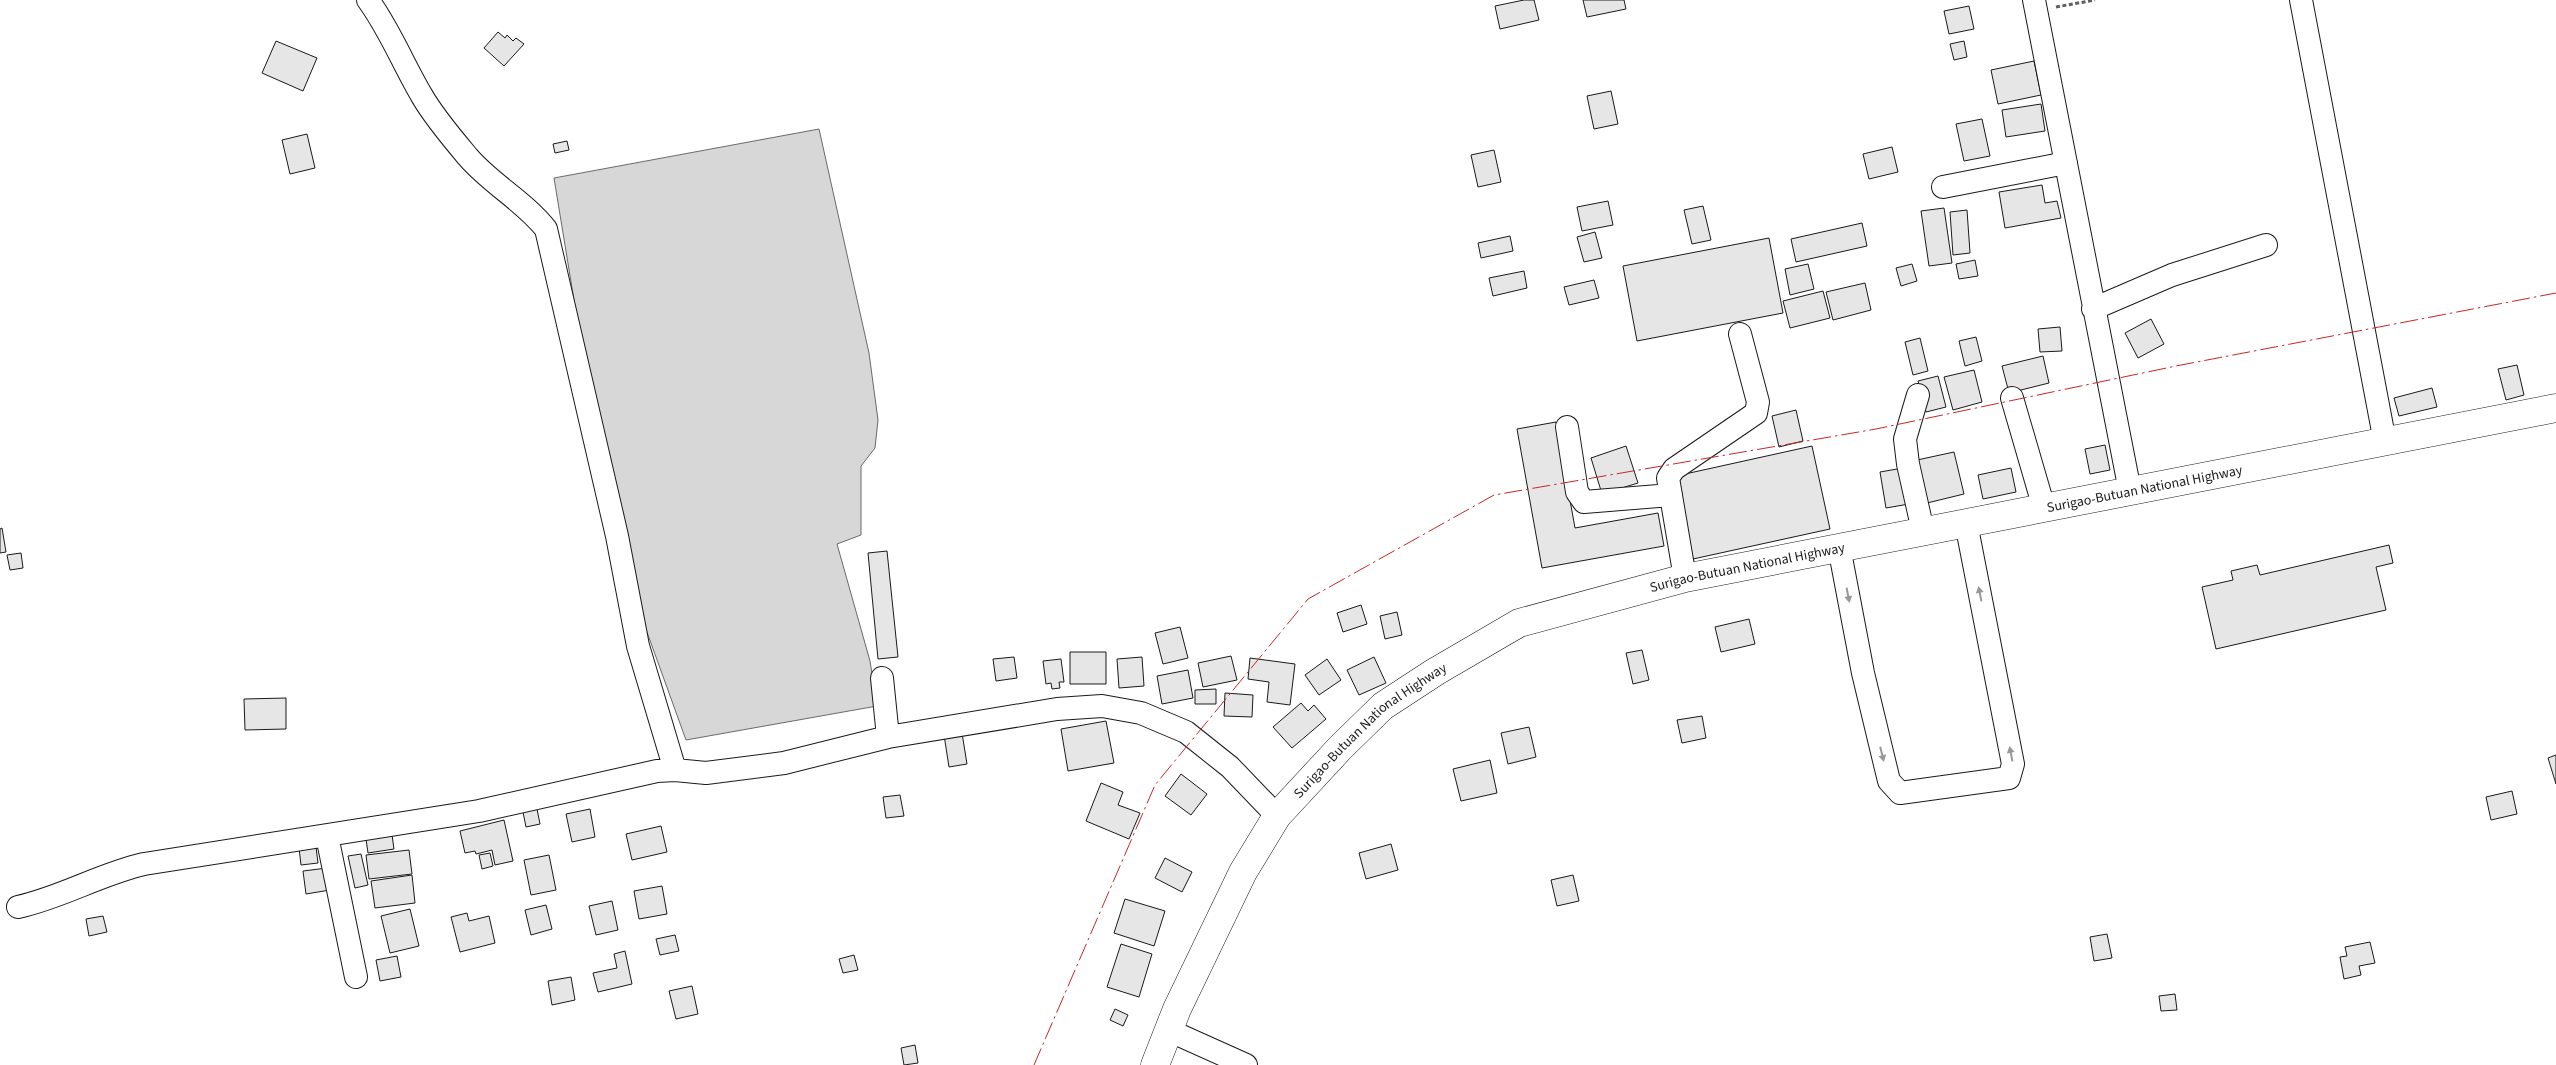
<svg xmlns="http://www.w3.org/2000/svg" width="2556" height="1065" font-family="'Source Sans 3',sans-serif">
<style>
.water{fill:#d7d7d7;stroke:#6a6a6a}
.building{fill:#e6e6e6;stroke:#1a1a1a}
.lines{fill:none;stroke-linecap:round;stroke-linejoin:round}
.minor-casing{stroke:#1a1a1a;stroke-width:24}
.highway-casing{stroke:#1a1a1a;stroke-width:29}
.path{stroke:#5f5f5f;stroke-width:3;stroke-dasharray:4 2.5;stroke-linecap:butt}
.minor{stroke:#fff;stroke-width:22}
.highway{stroke:#fff;stroke-width:28}
.power{stroke:#c62828;stroke-width:1;stroke-dasharray:18 4 2.5 4;stroke-linecap:butt}
.oneway{fill:#989898}
.labels{text-anchor:middle;stroke-width:4;stroke-linejoin:round;paint-order:stroke}
.street-label{font-size:14px;fill:#1a1a1a;stroke:#fff}
</style>
<rect width="100%" height="100%" fill="#fff"/>
<path class="water" d="M819 129 869 353 878 420 875 448 861 466V535L837 544 870 661 877 706 686 740 613 538 554 178Z"/>
<path class="building" d="M1524 0H1534L1539 20 1500 29 1495 6Z
M1583 0H1624L1626 9 1587 17Z
M1969 6 1974 29 1949 34 1944 11Z
M498 32 505 38 507 35 513 41 516 38 524 44 504 66 484 48Z
M276 41 317 58 303 91 262 73Z
M1964 41 1967 57 1954 60 1950 44Z
M2034 61 2041 95 1998 104 1991 70Z
M1611 91 1618 124 1594 129 1587 96Z
M2041 104 2045 131 2006 137 2002 110Z
M1982 119 1990 156 1964 161 1956 124Z
M307 134 315 168 290 174 282 140Z
M567 141 569 150 555 153 553 144Z
M1892 147 1898 172 1869 179 1863 154Z
M1494 150 1501 182 1478 187 1471 155Z
M2042 185 2045 203 2057 201 2061 218 2005 228 1999 192Z
M1608 201 1613 225 1582 231 1577 207Z
M1703 206 1711 240 1692 244 1684 210Z
M1944 208 1952 263 1929 266 1921 211Z
M1967 210 1970 253 1953 255 1950 212Z
M1862 223 1867 246 1796 262 1791 239Z
M1595 232 1602 258 1584 262 1577 237Z
M1510 236 1513 251 1481 258 1478 243Z
M1769 238 1783 313 1637 341 1623 266Z
M1975 260 1978 276 1959 279 1956 264Z
M1808 264 1814 289 1790 295 1785 269Z
M1912 264 1917 281 1901 286 1896 268Z
M1524 271 1527 288 1493 296 1489 278Z
M1594 280 1599 298 1569 305 1564 287Z
M1865 283 1871 310 1833 320 1826 292Z
M1823 291 1830 318 1790 328 1783 301Z
M2151 319 2164 344 2138 358 2125 333Z
M2060 327 2062 351 2040 352 2038 329Z
M1976 337 1982 361 1965 366 1959 341Z
M1920 338 1928 371 1913 375 1905 342Z
M2043 356 2049 383 2009 393 2002 366Z
M2517 365 2524 395 2506 400 2498 369Z
M1974 370 1982 402 1953 410 1944 377Z
M1938 376 1946 407 1926 412 1918 381Z
M2432 388 2437 407 2399 416 2394 398Z
M1796 410 1803 441 1779 447 1772 416Z
M1556 422 1575 528 1658 513 1664 546 1542 568 1517 429Z
M2105 445 2110 470 2090 474 2085 449Z
M1626 446 1638 483 1602 494 1591 458Z
M1812 446 1830 529 1693 559 1676 476Z
M1954 452 1964 494 1927 503 1917 460Z
M1903 468 1909 504 1886 508 1880 472Z
M2011 468 2016 492 1983 499 1978 475Z
M2 528 6 552 0 553V529Z
M2389 545 2393 563 2376 567 2386 610 2216 649 2202 587 2233 580 2231 571 2257 565 2260 575Z
M887 551 898 657 878 659 868 553Z
M21 553 23 568 10 570 7 555Z
M1361 605 1367 624 1343 632 1337 613Z
M1397 612 1402 635 1385 639 1380 616Z
M1749 619 1755 644 1721 652 1715 627Z
M1180 627 1188 658 1163 664 1155 633Z
M1642 650 1649 680 1633 684 1626 653Z
M1070 652H1106V684H1070Z
M1231 656 1237 680 1203 687 1198 663Z
M1014 657 1017 678 996 681 993 659Z
M1142 657 1144 686 1119 688 1117 659Z
M1374 657 1386 683 1359 695 1347 670Z
M1250 658 1295 664 1290 705 1267 702 1269 682 1248 679Z
M1061 659 1064 682H1059L1060 688 1052 689 1051 683 1046 684 1043 661Z
M1327 659 1341 680 1319 695 1305 675Z
M1188 670 1193 698 1162 704 1157 676Z
M1216 689V704H1195V690Z
M1225 693 1253 695 1252 717 1224 716Z
M286 698V729L245 730 244 699Z
M1301 703 1308 711 1314 705 1326 719 1292 748 1273 727Z
M1702 716 1706 738 1682 743 1677 720Z
M1106 721 1114 763 1068 771 1061 729Z
M1529 727 1536 757 1508 764 1501 733Z
M962 733 967 764 949 767 944 735Z
M2556 755V784L2548 758Z
M1490 760 1497 793 1461 801 1453 769Z
M1181 774 1207 794 1191 815 1165 796Z
M1101 783 1123 792 1118 805 1140 813 1129 839 1086 821Z
M2512 791 2517 814 2491 820 2486 797Z
M900 795 904 816 886 818 883 797Z
M537 809 540 824 526 827 523 812Z
M590 809 595 837 572 842 566 814Z
M504 820 513 861 495 865 492 850 476 854 475 851 465 853 460 831Z
M661 826 667 852 632 860 626 834Z
M392 835 394 849 368 853 366 839Z
M1391 844 1398 870 1366 879 1359 853Z
M316 847 318 863 301 865 299 848Z
M409 850 412 874 369 879 366 855Z
M490 853 493 866 482 869 479 855Z
M361 854 368 885 355 888 348 856Z
M549 855 556 890 531 895 524 860Z
M1165 858 1192 872 1182 892 1155 878Z
M327 868 330 890 306 894 303 871Z
M412 875 415 903 375 908 371 881Z
M1573 875 1579 901 1557 906 1551 880Z
M662 886 667 914 639 919 634 891Z
M1125 899 1165 911 1154 946 1114 933Z
M612 901 618 930 596 935 589 906Z
M546 905 552 929 531 935 525 910Z
M410 909 419 946 390 953 381 916Z
M467 913 469 921 489 916 495 943 460 952 451 917Z
M103 916 107 932 89 936 86 919Z
M2107 934 2112 958 2094 961 2090 937Z
M675 935 679 951 660 955 656 939Z
M2370 942 2375 963 2359 966 2361 975 2344 979 2340 957 2347 956 2345 947Z
M1121 944 1152 954 1139 997 1107 987Z
M625 951 632 984 598 992 593 973 617 968 614 954Z
M854 955 858 970 843 973 839 959Z
M397 956 401 977 380 981 376 960Z
M571 977 575 1000 552 1005 548 981Z
M692 986 698 1014 676 1019 669 991Z
M2175 994 2177 1010 2161 1011 2159 996Z
M1115 1009 1128 1015 1123 1026 1110 1020Z
M915 1045 918 1063 904 1065 901 1048Z"/>
<g class="lines">
<g class="minor-casing">
<path id="minor" d="M368 0C390 30 403 64 422 96 434 117 452 138 468 157 491 184 524 201 546 229L617 536 638 646 675 770
M2034 0 2130 491
M2301 0 2385 442
M1943 187 2066 163
M2093 309 2172 275 2266 245
M1918 395 1905 439 1908 464 1923 531
M2012 398 2044 508
M1567 427 1577 492 1584 502 1671 495
M1839 547 1863 673 1889 781 1900 793 2009 778 2013 764 1966 523
M1685 578 1668 478 1674 469 1756 413 1758 402 1740 334
M882 678 888 737
M327 836 356 977
M18 907C63 897 100 874 144 864L479 811 657 771 675 770 706 773 784 763 888 737 1057 709 1102 706 1141 713 1186 732 1230 767 1277 816
M1168 1030 1246 1065"/>
</g>
<g class="highway-casing">
<g id="highway">
<path id="s1" d="M1155 1065 1177 1009 1243 872 1277 816 1340 748 1383 706 1435 672 1519 623 1685 578 2556 408"/>
</g>
</g>
<path class="path" d="M2056 7 2095 0"/>
<use href="#minor" class="minor"/>
<use href="#highway" class="highway"/>
<path class="power" d="M1034 1065 1155 785 1308 599 1494 495 1876 429 2176 366 2556 293"/>
</g>
<defs><path id="oneway-solid" d="M-6-.8H1V-3.2L6.5 0L1 3.2V.8H-6Z" transform="scale(1.25)"/></defs>
<g class="oneway">
<use href="#oneway-solid" transform="translate(1980 594) rotate(-101)"/>
<use href="#oneway-solid" transform="translate(1848 595) rotate(79)"/>
<use href="#oneway-solid" transform="translate(1882 754) rotate(76)"/>
<use href="#oneway-solid" transform="translate(2011 754) rotate(-101)"/>
</g>
<g class="labels">
<g class="street-label">
<text dy="5" stroke="none"><textPath href="#s1" startOffset="1230">Surigao-Butuan National Highway</textPath></text>
<text dy="5" stroke="none"><textPath href="#s1" startOffset="825">Surigao-Butuan National Highway</textPath></text>
<text dy="5" stroke="none"><textPath href="#s1" startOffset="405">Surigao-Butuan National Highway</textPath></text>
</g>
</g>
</svg>
